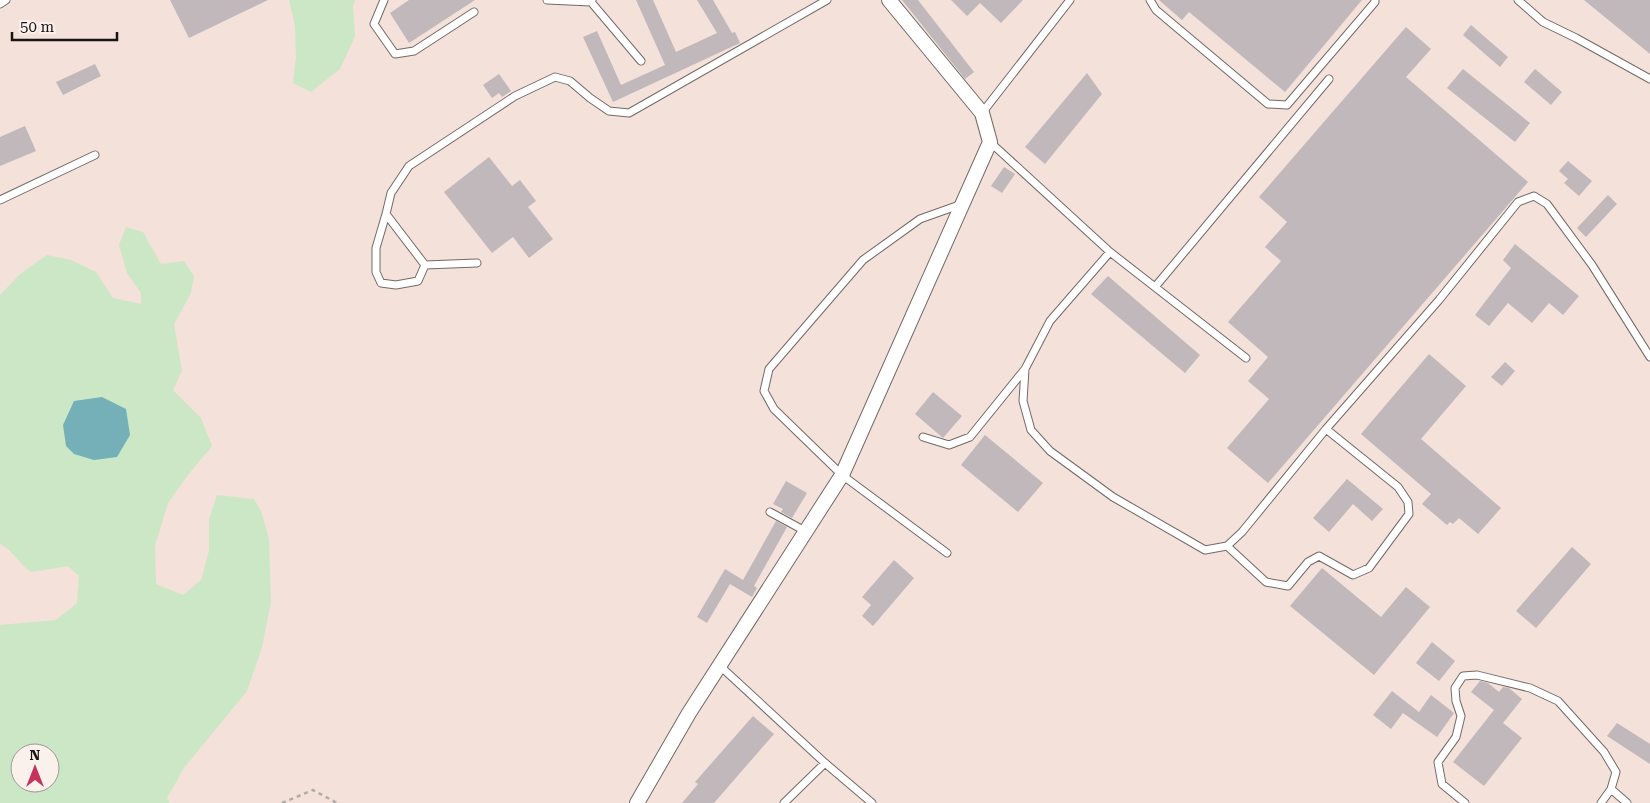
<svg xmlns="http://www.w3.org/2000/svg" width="1650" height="803" font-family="'Roboto Serif',serif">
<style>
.built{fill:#f3e1da;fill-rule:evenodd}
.green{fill:#cce7c5;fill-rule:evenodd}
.water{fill:#75b0b8}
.building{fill:#c1b8bb}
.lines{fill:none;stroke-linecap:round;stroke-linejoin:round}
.service-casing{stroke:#726a67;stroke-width:9}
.minor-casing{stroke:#726a67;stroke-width:16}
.path{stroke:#b2aaa7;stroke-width:2.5;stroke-dasharray:4 4;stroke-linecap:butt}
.service{stroke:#fff;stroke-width:7}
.minor{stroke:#fff;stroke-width:14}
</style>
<rect width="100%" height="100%" fill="#faf0ec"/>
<path class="built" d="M0 0H1650V803H0ZM20 753H50V783H20Z"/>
<path class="green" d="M289 0H355L353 6 355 36 340 69 311 92 293 83 296 57 295 26Z
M126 227 143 232 161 264 184 261 194 276 191 293 174 324 182 371 173 390 201 418 212 446 188 475 168 503 155 546 156 584 183 595 201 580 209 551V520L217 495 254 499 261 511 269 539 271 602 262 647 247 691 184 768 167 798 170 803H0V625L56 620 77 603 79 576 68 566 31 572C19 564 13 550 0 544V295L20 274 47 255 71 260 96 272 113 298 141 304V293L127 273 119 245ZM20 753H50V783H20Z"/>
<path class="water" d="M102 397 126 409 130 435 117 457 94 460 74 454 66 446 63 425 74 401Z"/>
<path class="building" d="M170 0H268L189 38Z
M409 0H475L409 43 390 13Z
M636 0H653L676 52 717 33 697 0H713L732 33 735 32 740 43 613 102 583 37 597 31 621 85 665 65Z
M902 0H918L974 72 965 79Z
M951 0H1023L1001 23 980 3 967 16Z
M1159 0H1362L1285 92 1189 12 1182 20Z
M1584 0H1650V54Z
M1471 25 1508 57 1500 67 1463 35Z
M1406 27 1431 49 1406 77 1528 182 1268 483 1227 448 1269 399 1248 381 1268 357 1228 322 1281 261 1265 247 1287 222 1259 197Z
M95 64 101 76 63 95 56 82Z
M1463 69 1530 123 1515 142 1447 88Z
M1535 69 1562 92 1551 105 1524 82Z
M1087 73 1102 94 1045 164 1025 147Z
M499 74 511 91 502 97 499 93 492 98 483 85Z
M25 126 36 151 0 166V137Z
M489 157 512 186 520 180 536 201 528 207 553 239 529 258 513 237 492 253 444 192Z
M1568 161 1592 181 1579 196 1564 183 1568 179 1559 171Z
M1004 167 1015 174 1002 193 991 186Z
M1608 195 1617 204 1586 237 1577 228Z
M1515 244 1579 296 1563 315 1549 303 1532 323 1508 303 1489 326 1475 315 1511 268 1503 260Z
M1108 276 1200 355 1185 373 1091 294Z
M1429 354 1466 386 1421 439 1501 508 1478 534 1459 518 1453 524 1450 522 1447 525 1422 504 1431 494 1361 434Z
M1505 362 1515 371 1502 386 1491 377Z
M933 392 962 416 943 438 915 414Z
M985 435 1043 483 1018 512 961 465Z
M1347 479 1383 509 1372 521 1353 504 1329 532 1313 518Z
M786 481 807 493 792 518 781 512 783 509 773 504Z
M776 521 787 527 754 586 757 588 752 597 730 584 707 623 697 617 725 569 743 580Z
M1572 547 1591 564 1536 628 1516 611Z
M894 560 914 578 873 626 862 616 871 605 862 597Z
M1322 568 1381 617 1406 587 1430 607 1374 675 1290 606Z
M1432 642 1455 661 1439 681 1416 663Z
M1480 681 1488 683 1499 692 1503 687 1509 688 1522 699 1503 723 1522 738 1484 786 1453 762 1494 710 1471 692Z
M1392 691 1419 712 1431 695 1454 713 1437 737 1403 713 1391 729 1373 715Z
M753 716 774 734 714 803H682L698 784 695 782Z
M1617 723 1650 744V764L1607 736Z"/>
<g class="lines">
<g class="service-casing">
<path id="service" d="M384 0 374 24 395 54 414 51 474 12
M547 0 591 2
M592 0 591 2 641 61
M1150 0 1156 10 1268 104 1287 105 1375 2V0
M1518 0 1543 22 1576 38 1650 79
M0 4 6 0
M982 113 1070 0
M990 142 1110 252 1246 358
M0 200 95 155
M386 214 376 248V272L381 283 396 285 418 281 425 265
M477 263 425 265 386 214 391 193 409 166 515 96 555 77 570 81 590 98 609 111 629 113 827 0
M1155 287 1329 79
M1025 369 1023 401 1031 430 1050 451 1113 497 1205 550 1227 546 1242 532 1326 429 1439 300 1518 202 1534 196 1547 204 1592 265 1650 357
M923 437 949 445 970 437 1025 369 1050 321 1110 252
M770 512 805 531
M1227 546 1266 582 1288 586 1308 562 1319 556 1353 575 1369 568 1409 514 1408 502 1398 487 1326 429
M947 553 842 475 774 409 764 391 769 369 863 260 920 219 962 204
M719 665 825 763 872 803
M1611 789 1627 803
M784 803 825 763
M1465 803 1442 784 1438 762 1456 737 1461 716 1456 701 1455 688 1463 676 1477 675 1530 688 1558 701 1604 752 1616 772 1611 789 1601 803"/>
</g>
<g class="minor-casing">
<path id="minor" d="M637 803 689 713 842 475 990 142 982 113 889 0"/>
</g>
<path class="path" d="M282 803 313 790 337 803"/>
<use href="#service" class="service"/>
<use href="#minor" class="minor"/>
</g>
<g transform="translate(35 768)"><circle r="24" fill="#faf0ec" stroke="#a09895"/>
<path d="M0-4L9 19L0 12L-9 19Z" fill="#c3335a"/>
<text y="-8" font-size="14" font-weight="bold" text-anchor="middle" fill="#181513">N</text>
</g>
<path d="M12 32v8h105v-8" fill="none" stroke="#181513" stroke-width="2.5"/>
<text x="20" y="32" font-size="15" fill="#181513" stroke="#faf0ec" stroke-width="4" paint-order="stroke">50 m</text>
</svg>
